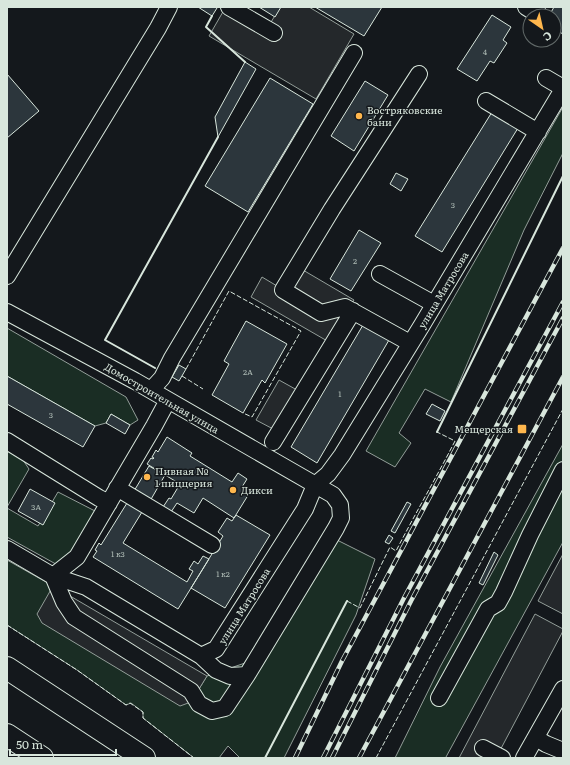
<svg xmlns="http://www.w3.org/2000/svg" width="570" height="765" font-family="Literata,serif">
<style>
.green{fill:#1a2d24;stroke:#939e99}
.parking{fill:#24282b;stroke:#939e99}
.building{fill:#2c363c;stroke:#d8e6dc}
.lines{fill:none;stroke-linecap:round;stroke-linejoin:round}
.minor-casing{stroke:#d8e6dc;stroke-width:18}
.highway-casing{stroke:#d8e6dc;stroke-width:24}
.minor{stroke:#14181c;stroke-width:16}
.highway{stroke:#14181c;stroke-width:22}
.rail-casing{stroke:#d8e6dc;stroke-width:4.5}
.rail{stroke:#14181c;stroke-width:3;stroke-dasharray:9;stroke-linecap:butt}
.fence{stroke:#d8e6dc;stroke-width:1;stroke-dasharray:5 2;stroke-linecap:butt}
.wall{stroke:#d8e6dc;stroke-width:2}
.poi-dot{fill:#ffb74d;stroke:#14181c;stroke-width:1.5}
.labels{text-anchor:middle;stroke-width:3;stroke-linejoin:round;paint-order:stroke}
.number-label{font-size:8px;fill:#adbab4}
.poi-label{font-size:10px;fill:#d8e6dc;stroke:#14181c;text-anchor:start}
.street-label{font-size:10px;fill:#d8e6dc;stroke:#14181c}
</style>
<rect width="100%" height="100%" fill="#14181c"/>
<path class="green" d="M563 107V153L524 230 451 402 425 389 399 433 411 443 395 467 366 451Z
M7 328 126 397 138 420 130 425 111 414 106 423 95 426 7 376Z
M563 444V542L446 757V758H395L440 667Z
M7 450 21 457 29 469 7 507Z
M58 492 95 511 63 568 7 537V508L38 526Z
M331 537 375 559 356 615 284 758H240L228 746 219 758H194L143 718V712L131 703 126 705 77 670 7 625V560L53 586 191 702 207 676 248 662Z"/>
<path class="parking" d="M280 7H309L354 34 316 99 209 36 224 10 264 34Z
M291 263 354 300 329 342 251 297 262 277 277 286Z
M279 380 297 390 275 430 256 420Z
M563 554V614L538 601Z
M53 586 207 676 191 702 180 706 42 623 37 614Z
M535 614 563 629V631L496 758H459Z"/>
<path class="building" d="M198 7H214L217 8 212 16Z
M259 7H281L275 17Z
M315 7H382L364 36Z
M554 7H563V34L554 29V16H549Z
M492 15 511 27 503 40 507 43 494 63 490 61 477 81 457 69Z
M245 62 256 69 218 137 215 117Z
M7 74 39 111 7 138Z
M270 78 313 104 248 212 205 186Z
M365 81 388 95 354 151 331 136Z
M492 112 518 128 442 252 415 236Z
M396 173 408 179 401 191 390 184Z
M359 230 381 243 351 291 330 279Z
M246 321 287 344 265 383 262 380 243 413 212 395 229 364 224 361Z
M363 325 389 340 317 463 291 447Z
M179 365 186 369 179 381 172 377Z
M7 376 95 426 83 447 7 404Z
M432 404 445 411 440 421 426 414Z
M111 414 130 425 125 434 106 423Z
M167 437 192 453 190 456 232 482 238 473 247 479 242 487 250 492 234 518 203 498 194 513 177 503 171 512 163 507 169 498 171 499 180 484 147 464 151 458 153 459 154 458 152 457 156 450 158 452Z
M149 466 165 475 150 501 134 491Z
M30 489 55 503 43 525 18 511Z
M407 502 411 504 395 533 391 531Z
M127 503 142 512 123 543 187 582 193 571 189 569 194 561 198 564 203 556 209 559 178 609 93 557 97 551 95 550 99 543 101 545Z
M236 515 270 535 225 608 191 588 223 536 218 532 227 518 232 521Z
M389 535 393 538 389 544 385 542Z
M494 552 498 555 483 585 479 583Z"/>
<g class="lines">
<g class="minor-casing">
<path id="minor" d="M229 7 274 33
M526 7 534 12 537 7
M546 78 563 88
M486 101 538 132
M380 274 434 304
M7 276 158 28 169 7
M7 312 135 381 333 495 340 505 341 518 336 528 247 675 225 708 212 711 199 704 191 691 74 617 64 602 53 576
M410 343 345 307 321 313 283 290 332 209 419 74
M151 390 162 378 172 358 354 53
M7 441 99 498 109 503
M273 442 353 311
M117 488 212 545
M7 549 53 576 86 587 201 656 216 649 305 509 315 485 328 474 342 455 422 325 563 89
M53 576 77 557 154 426 168 400
M201 656 216 670 230 676 247 675
M439 698 488 609 498 603 504 592 530 535 563 470
M536 738 546 744 563 751
M483 748 502 758
M524 758 563 689"/>
</g>
<g class="highway-casing">
<path id="highway" d="M7 668 144 758
M7 735 42 758"/>
</g>
<use href="#minor" class="minor"/>
<use href="#highway" class="highway"/>
<g class="rail-casing">
<path id="rail" d="M295 758 342 661 563 248
M323 758 404 598 563 302
M332 758 411 601 563 318
M359 758 563 377"/>
</g>
<use href="#rail" class="rail"/>
<path class="fence" d="M186 369 229 291 301 331 252 417 243 413
M182 376 203 389
M347 601 360 608 390 547 396 551C415 514 436 478 455 441L437 432
M7 625 77 670 126 705 130 703 143 712V718L194 758
M376 758 563 409"/>
<path class="wall" d="M212 16 206 27 245 62
M155 368 105 340 218 137
M437 432 563 176
M265 758 347 601"/>
</g>
<g class="poi-dot">
<circle cx="359" cy="116" r="4"/>
<rect x="517" y="424" width="10" height="10" rx="2"/>
<circle cx="147" cy="477" r="4"/>
<circle cx="233" cy="490" r="4"/>
</g>
<g class="labels">
<g class="number-label">
<text x="485" y="55">4</text>
<text x="453" y="208">3</text>
<text x="355" y="264">2</text>
<text x="248" y="375">2А</text>
<text x="340" y="397">1</text>
<text x="51" y="418">3</text>
<text x="36" y="510">3А</text>
<text x="118" y="557">1 к3</text>
<text x="223" y="577">1 к2</text>
</g>
<g class="poi-label">
<text x="367" y="114">Востряковские<tspan x="367" dy="12">бани</tspan></text>
<text x="513" y="433" text-anchor="end">Мещерская</text>
<text x="155" y="475">Пивная №<tspan x="155" dy="12">1 пиццерия</tspan></text>
<text x="241" y="494">Дикси</text>
</g>
<g class="street-label">
<text transform="translate(443 290) rotate(-59)" y="4">улица Матросова</text>
<text transform="translate(162 398) rotate(30)" y="4">Домостроительная улица</text>
<text transform="translate(244 606) rotate(-58)" y="4">улица Матросова</text>
</g>
</g>
<rect width="570" height="765" fill="none" stroke="#d8e6dc" stroke-width="16"/>
<g transform="translate(542 28) rotate(146)"><circle r="19" fill="#14181c" stroke="#626a69"/>
<path d="M0-3L7 15L0 10L-7 15Z" fill="#ffb74d"/>
<text y="-6" font-size="11" font-weight="bold" text-anchor="middle" fill="#d8e6dc">С</text>
</g>
<path d="M10 749v6h106v-6" fill="none" stroke="#d8e6dc" stroke-width="2"/>
<text x="16" y="749" font-size="12" fill="#d8e6dc" stroke="#14181c" stroke-width="3" paint-order="stroke">50 m</text>
</svg>
